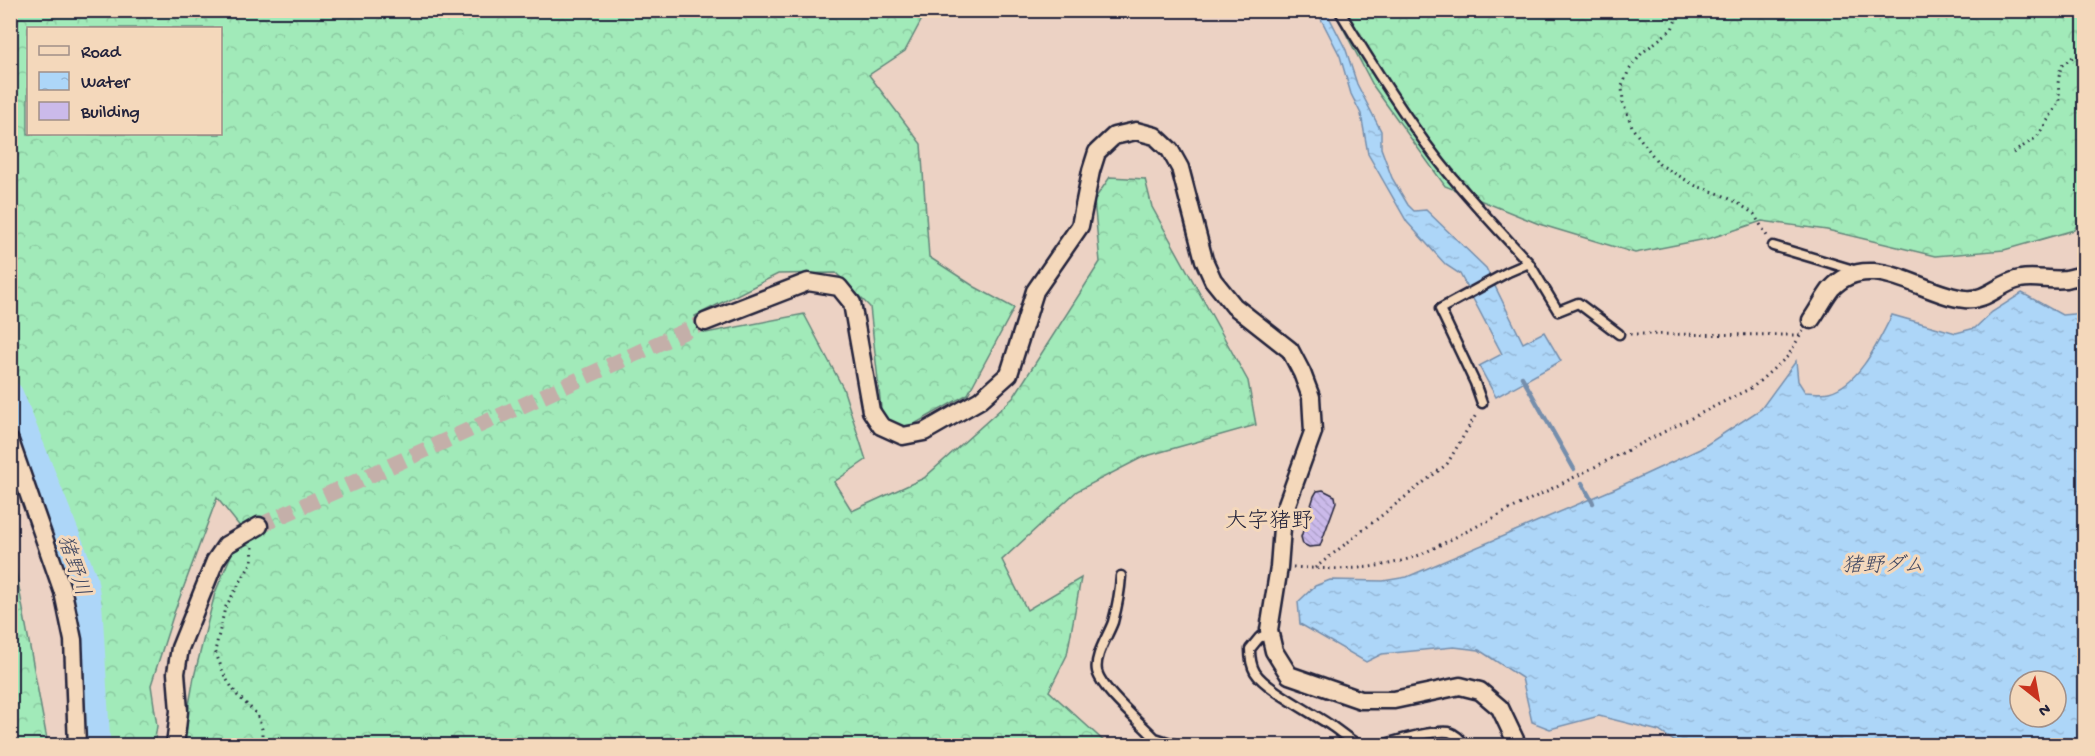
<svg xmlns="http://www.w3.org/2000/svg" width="2095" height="756" font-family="'Gochi Hand','Klee One',sans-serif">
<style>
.forest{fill:url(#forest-crowns);stroke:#62867a;stroke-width:1.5;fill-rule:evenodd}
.water{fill:url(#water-ripples);stroke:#758eac;stroke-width:1.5;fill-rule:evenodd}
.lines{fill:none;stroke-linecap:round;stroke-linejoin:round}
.stream{stroke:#758eac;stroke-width:4.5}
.river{stroke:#add6f8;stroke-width:27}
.building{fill:url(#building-back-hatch);stroke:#22223b;stroke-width:1.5}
.street-tunnel{stroke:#c4afa9;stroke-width:16;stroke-dasharray:16 8;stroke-linecap:butt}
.lane-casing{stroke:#22223b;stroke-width:13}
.street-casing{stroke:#22223b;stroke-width:21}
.path{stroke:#22223b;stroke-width:3;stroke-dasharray:1.5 4.5;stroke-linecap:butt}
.lane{stroke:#f4d8bb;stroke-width:8}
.street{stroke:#f4d8bb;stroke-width:16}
.labels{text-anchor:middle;stroke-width:6;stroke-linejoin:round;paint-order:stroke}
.water-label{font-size:21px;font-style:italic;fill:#3e4661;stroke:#f4d8bb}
.quarter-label{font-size:22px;fill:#22223b;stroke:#f4d8bb}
</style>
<defs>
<pattern id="forest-crowns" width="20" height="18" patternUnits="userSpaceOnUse" patternTransform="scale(1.5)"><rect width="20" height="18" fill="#a1eab9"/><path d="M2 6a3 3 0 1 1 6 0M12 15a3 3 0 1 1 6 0" fill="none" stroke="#8ac8a0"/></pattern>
<pattern id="water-ripples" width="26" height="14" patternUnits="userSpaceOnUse" patternTransform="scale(1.5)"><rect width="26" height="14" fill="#add6f8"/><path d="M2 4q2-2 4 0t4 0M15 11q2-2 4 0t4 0" fill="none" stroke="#95b7d6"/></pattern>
<pattern id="building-back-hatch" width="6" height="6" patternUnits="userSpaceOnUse" patternTransform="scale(1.5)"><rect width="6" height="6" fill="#cbbaea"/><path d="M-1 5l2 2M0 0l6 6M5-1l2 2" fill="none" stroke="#aea0ca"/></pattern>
</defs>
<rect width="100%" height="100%" fill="#ecd2c4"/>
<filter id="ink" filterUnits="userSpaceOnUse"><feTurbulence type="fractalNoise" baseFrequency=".0167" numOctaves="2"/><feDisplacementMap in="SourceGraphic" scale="12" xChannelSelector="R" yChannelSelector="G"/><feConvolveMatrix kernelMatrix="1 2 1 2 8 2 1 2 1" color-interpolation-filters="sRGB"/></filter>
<g filter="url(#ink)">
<path class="forest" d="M909 10 922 19 905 51 869 75 921 144 929 257 975 287 1014 308 968 394 893 436 882 417 870 307 836 273 778 274 695 316 706 333 804 314 843 388 866 460 834 482 852 511 924 478 1013 398 1100 262 1094 200 1110 177 1145 179 1152 207 1248 381 1256 425 1143 457 1077 491 1002 560 1027 610 1081 578 1067 655 1049 691 1108 745H182L194 677 215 593 242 529 217 498 174 613 151 685 157 726 154 745H94L93 719 37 449 11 401 10 11ZM28 28H220V134H28Z
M1334 11H2084V212L2074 230 2004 250 1935 256 1827 230 1762 221 1711 238 1635 253 1539 224 1445 186 1374 87Z
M11 540 12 550 48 745H11Z"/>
<path class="water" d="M1317 11H1326L1346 50 1357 84 1381 131V148L1392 178 1408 205 1414 211 1426 210 1486 268 1523 343 1544 332 1561 361 1496 397 1479 366 1502 354 1460 274 1446 265 1407 222 1368 154 1361 114 1351 94 1340 56Z
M2022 293 2062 315 2084 313V745H1680L1659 731 1599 716 1550 729 1532 722 1522 678 1479 650 1454 647 1382 654 1366 662 1300 624 1298 602 1315 586 1330 580 1383 581 1407 577 1616 488 1700 449 1761 409 1796 361 1798 381 1805 392C1812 392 1822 394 1829 392 1860 384 1879 340 1892 315L1956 333 1975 328 1992 312ZM2020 681H2056V717H2020Z"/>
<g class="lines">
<path class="stream" d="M1522 377 1574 469
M1582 483 1593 503"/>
<path class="river" d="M10 395 84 580 89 610 97 746"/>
</g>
<path class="building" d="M1323 490 1335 496 1336 502 1320 546 1309 547 1303 544 1301 537 1314 496 1317 491Z"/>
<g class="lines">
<path class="street-tunnel" d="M259 526 705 322"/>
<g class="lane-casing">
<path id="lane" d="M1339 10C1369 60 1400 110 1435 156 1464 194 1497 228 1529 263L1508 272 1440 309 1475 383 1482 403
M1773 246 1857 271
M1529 263 1558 311 1578 303 1619 334
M1121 576C1120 592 1117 607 1113 622 1108 636 1094 656 1097 671 1101 689 1141 723 1155 738
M1270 633 1259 638 1250 649C1250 657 1251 665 1255 672 1265 689 1315 714 1333 727 1343 734 1350 741 1361 746
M1157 746 1155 738 1180 746
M1379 746C1395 741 1433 730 1449 732 1456 734 1460 739 1464 744L1462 746"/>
</g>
<g class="street-casing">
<path id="street" d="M1811 320C1818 310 1824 298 1831 289 1869 247 1922 295 1965 299 1986 302 2001 282 2020 279 2035 276 2051 281 2066 279 2072 278 2079 276 2084 275
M705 322 808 282 839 287 852 303 871 411 881 426 903 436 924 432 980 400 1009 374 1035 291 1080 226 1091 171 1097 152 1114 136 1136 131 1155 136 1170 150 1180 168 1204 260 1213 280 1234 306 1290 350 1302 373 1311 397 1313 432 1283 515 1279 567 1269 630 1274 651 1289 675 1361 700H1394L1460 686 1480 691 1500 708 1518 746
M10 441 63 592 73 640 77 746
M175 746 179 711 176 673 180 648 215 561 226 545 259 526"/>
</g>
<path class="path" d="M1680 10 1672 29 1642 53 1629 70 1622 86 1623 103 1633 129 1659 164 1696 186 1720 194 1738 203 1754 214 1767 236
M2013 153 2037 137 2060 101 2058 83 2061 66 2073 57 2084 55
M1630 334 1801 335
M253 547 252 562 225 608 215 651 225 677 237 695 257 714 262 729V746
M1293 567C1337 570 1380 571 1422 554L1753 387 1788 356 1803 331
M1315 568 1447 464 1477 413"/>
<use href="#lane" class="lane"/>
<use href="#street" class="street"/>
</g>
</g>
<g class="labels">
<g class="water-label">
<text x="1883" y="571">猪野ダム</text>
<text transform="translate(75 565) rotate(72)" y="7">猪野川</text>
</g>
<g class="quarter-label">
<text x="1269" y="527">大字猪野</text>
</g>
</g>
<rect width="2095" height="756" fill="none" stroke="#f4d8bb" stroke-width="36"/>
<rect x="18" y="18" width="2059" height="720" fill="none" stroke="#22223b" stroke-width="2" filter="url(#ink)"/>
<rect x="27" y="27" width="195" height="108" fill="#f4d8bb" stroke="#a08f88" stroke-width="1.5"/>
<rect x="39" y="46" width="30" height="9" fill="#f4d8bb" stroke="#a08f88" stroke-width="1.5"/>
<text x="81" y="57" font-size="18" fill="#22223b">Road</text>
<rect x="39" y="72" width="30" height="18" fill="url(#water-ripples)" stroke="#a08f88" stroke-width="1.5"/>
<text x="81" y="87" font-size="18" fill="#22223b">Water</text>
<rect x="39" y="102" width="30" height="18" fill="#cbbaea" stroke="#a08f88" stroke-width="1.5"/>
<text x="81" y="117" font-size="18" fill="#22223b">Building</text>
<g transform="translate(2038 699) rotate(149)"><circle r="28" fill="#f4d8bb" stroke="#a08f88" stroke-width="1.5"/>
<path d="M0-4.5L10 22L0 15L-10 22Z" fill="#c8321e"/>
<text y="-9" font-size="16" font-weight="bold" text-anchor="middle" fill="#22223b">N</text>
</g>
</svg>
